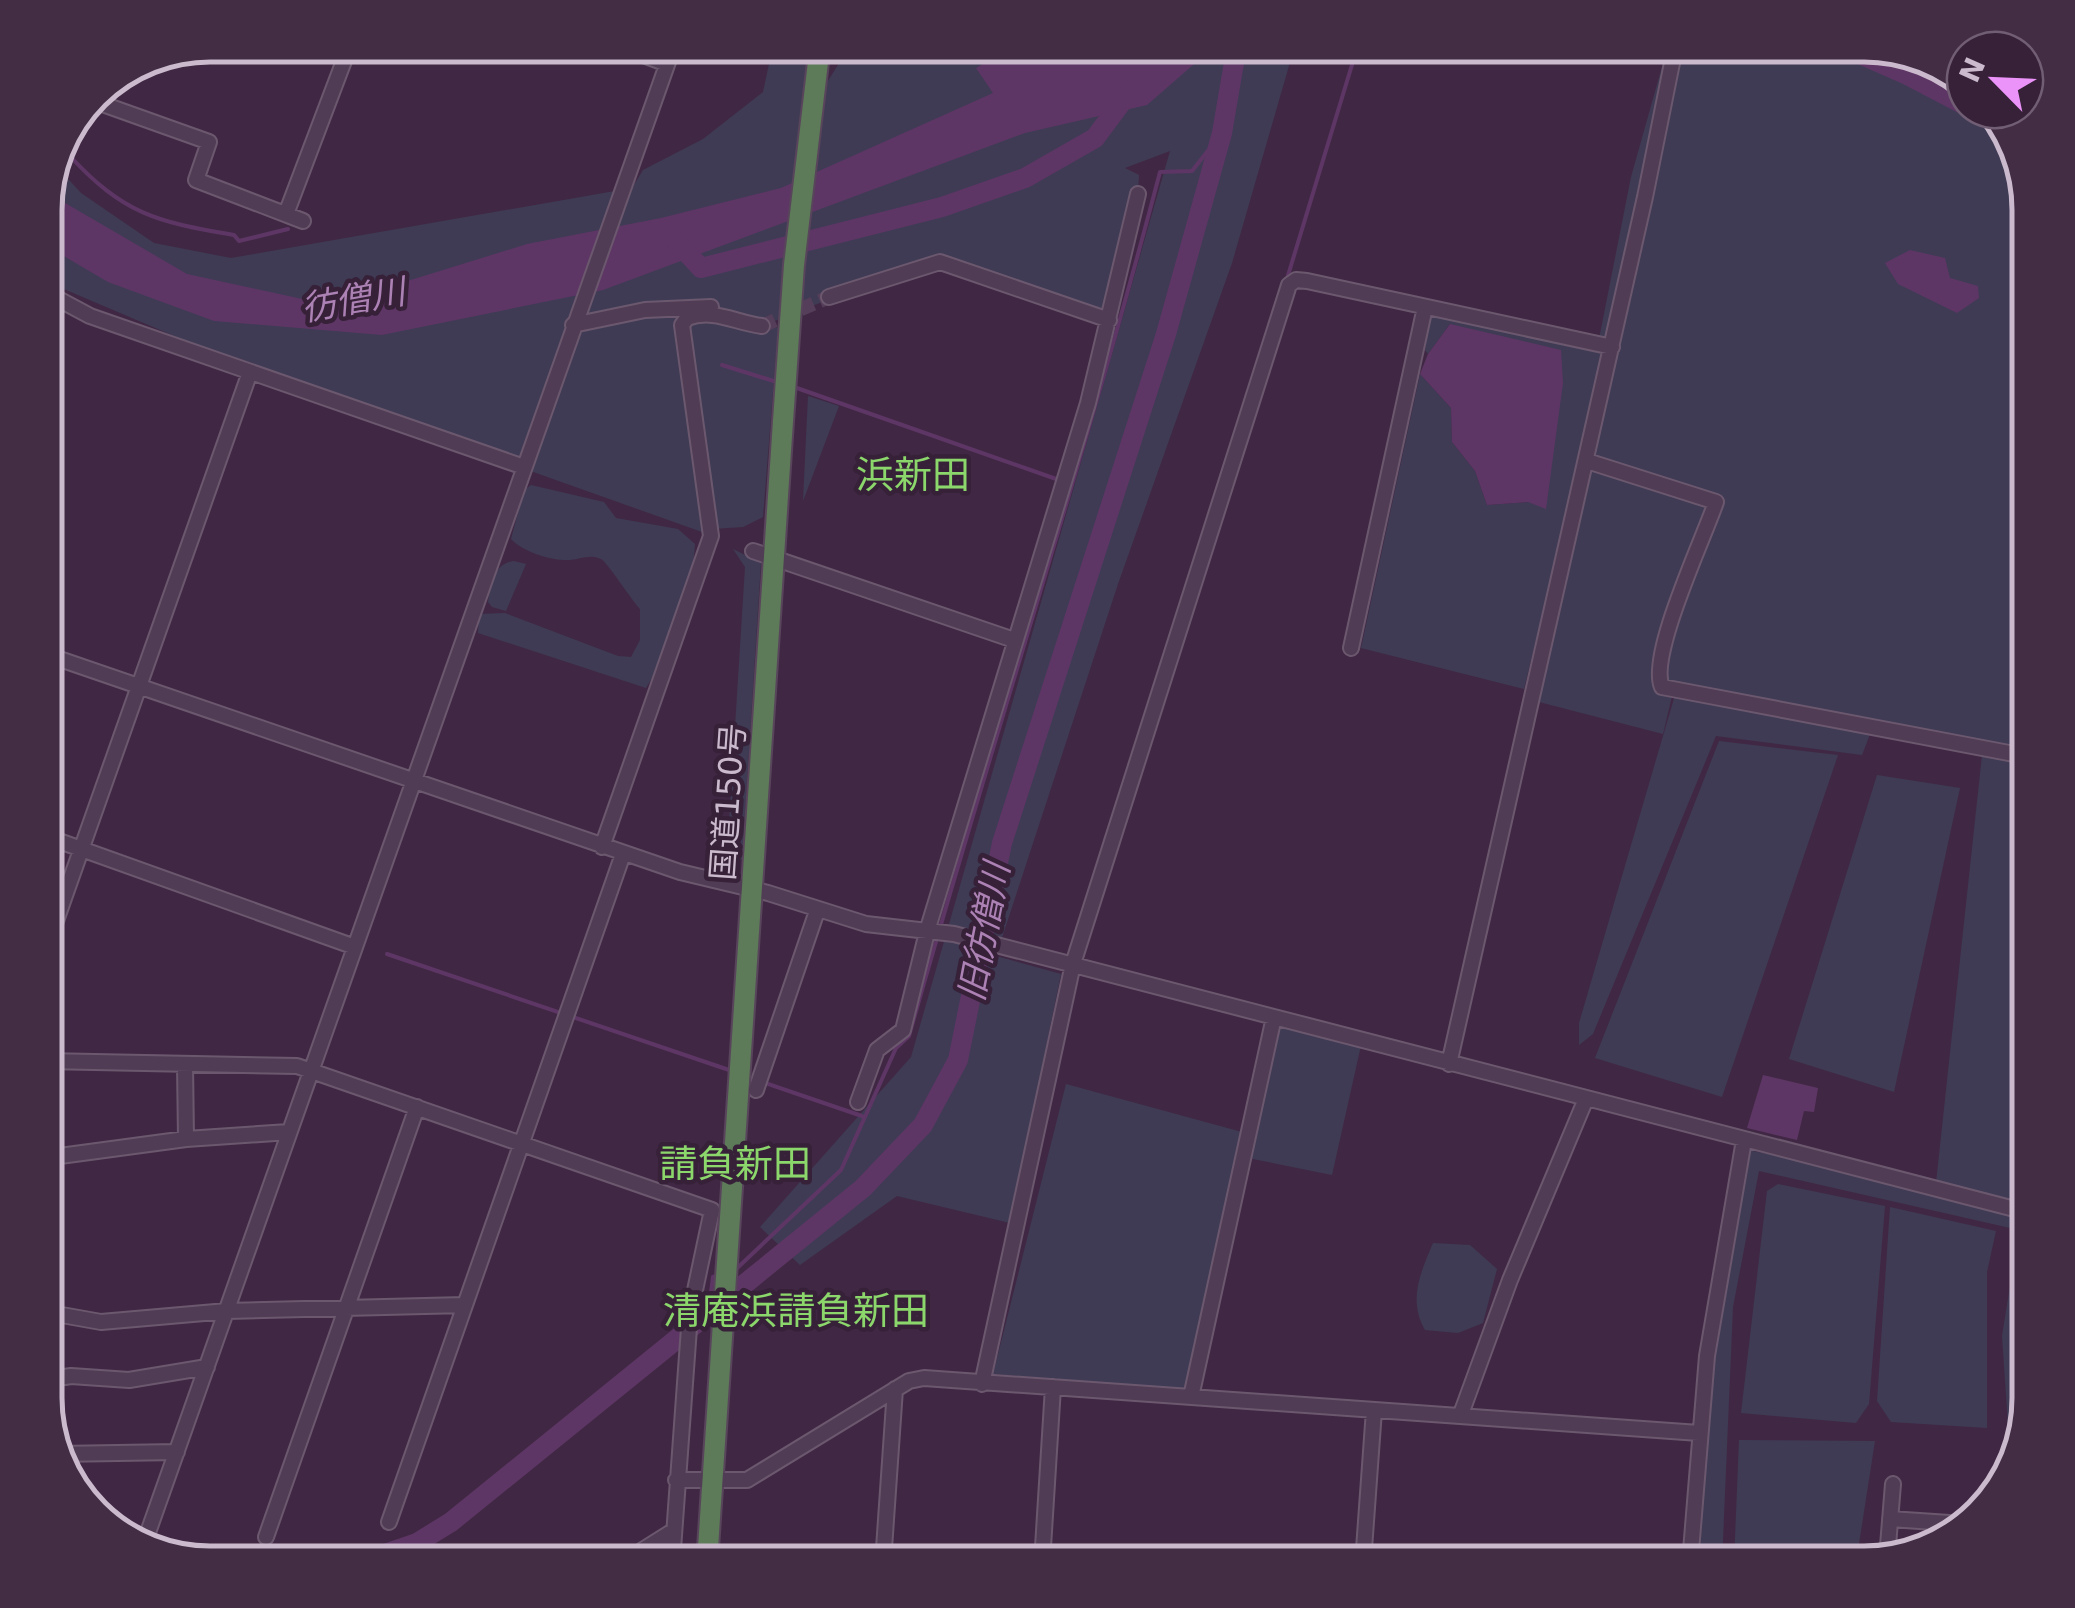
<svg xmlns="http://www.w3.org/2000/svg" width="2075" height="1608" font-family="'DejaVu Sans','Noto Sans JP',sans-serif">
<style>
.green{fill:#3f3b55}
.water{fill:#5e3665}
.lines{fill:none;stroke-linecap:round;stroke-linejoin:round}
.stream{stroke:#5e3665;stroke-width:4}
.river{stroke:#5e3665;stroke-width:20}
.minor-tunnel{stroke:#553e59;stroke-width:14;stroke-dasharray:14 7;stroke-linecap:butt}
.minor-casing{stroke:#6b586e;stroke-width:18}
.highway-casing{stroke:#58445b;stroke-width:24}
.minor{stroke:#503c54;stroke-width:14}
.highway{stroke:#5d7a59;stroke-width:20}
.labels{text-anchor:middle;stroke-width:9;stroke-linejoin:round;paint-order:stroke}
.street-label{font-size:32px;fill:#cbbacd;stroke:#362139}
.water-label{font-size:35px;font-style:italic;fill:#ac81b4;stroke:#362139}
.quarter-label{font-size:38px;fill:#8cd76b;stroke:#362139}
.rim{fill:none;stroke:#cbbacd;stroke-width:5}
</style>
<rect width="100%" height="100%" fill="#402844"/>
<path class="green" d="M773 45H812L805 96 826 84 843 57 889 45H1295L1232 263 1118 584 996 956 1061 974 1010 1223 897 1196 800 1265 760 1227 911 1057 1170 151 1125 168 1139 175 1138 194 1106 311 940 255 767 324 778 328 763 517 743 527 712 529 684 320 702 532 309 392 252 363 193 344 45 281V199L60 170 81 193 154 243 231 258 632 188 643 170 703 139 763 92Z
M1656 45H1865L1965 79V110H1991L2013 137 2030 210V1211L1936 1183 1983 746 1872 729 1862 755 1716 736 1593 1034 1579 1045V1023L1675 695 1673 692 1663 734 1539 702 1578 499 1566 518 1524 689 1361 648 1420 374 1451 408 1452 442 1475 471 1487 505 1529 502 1546 508 1450 324 1428 354 1425 350 1430 312 1598 344 1631 177 1667 49Z
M808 396 839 406 803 501Z
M531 485 604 502 616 518 678 529 695 544C692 597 674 644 646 688L478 633 479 614 505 613 618 656 631 657 640 640V609C630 598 608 563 601 559 590 554 581 559 570 560 552 561 523 552 511 539L524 490Z
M733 549 761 563 742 859 726 871 745 567Z
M514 561 526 564 506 611 492 607 488 602C491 584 493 564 514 561Z
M1719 741 1838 755 1722 1097 1595 1058Z
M1877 775 1960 788 1894 1092 1789 1059Z
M1274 1017 1362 1041 1332 1175 1243 1157Z
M1066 1084 1242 1132 1184 1389 993 1374Z
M1747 1150 1888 1177 2030 1213 2028 1403 2010 1455 2002 1336 2019 1230 1759 1171 1733 1307 1722 1563H1695L1702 1408Z
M1778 1184 1885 1206 1869 1404 1856 1423 1741 1413 1767 1191Z
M1890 1207 1996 1231 1987 1272V1428L1891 1422 1877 1401Z
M1433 1243 1470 1245 1497 1269 1483 1323 1458 1333 1425 1330C1408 1300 1420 1274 1433 1243Z
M1739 1440 1875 1441 1856 1563H1734Z"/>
<path class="water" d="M1015 45H1216L1147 105 1025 133 603 290 382 335 214 321 108 282 45 245 48 193 187 274 330 305 527 244 661 218 781 188 993 93 976 68Z
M1790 45H1865L1965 79V110H1991L2014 142 1903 84 1817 46Z
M1910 250 1945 258 1950 278 1978 286 1979 298 1957 313 1898 284 1885 263Z
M1450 324 1561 350 1563 383 1546 509 1528 502 1487 505 1475 471 1452 442 1451 408 1420 374 1428 354Z
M1763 1075 1818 1088 1814 1112 1804 1111 1797 1140 1747 1128Z"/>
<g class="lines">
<path class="stream" d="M68 154C123 214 156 222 234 235L239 241 288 229
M1286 282 1358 45
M722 365 780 383
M794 387 1059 480
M387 954 735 1072
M120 1056 175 1057
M762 1082 862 1116
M733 1272 841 1170 896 1048 909 1036C990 747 1084 462 1160 172L1192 171 1222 133
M708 1316 713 1277 719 1275"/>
<path class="river" d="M676 241 701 268 942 207 1025 178 1095 138 1130 91
M359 1563 417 1543 451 1522 863 1188 923 1125 958 1060 1002 843 1166 334 1222 133 1237 45"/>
<path class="minor-tunnel" d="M762 326 829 297"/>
<g class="minor-casing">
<path id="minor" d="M617 45 667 64
M94 101 209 142 196 180 303 221
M286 214 350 45
M45 292 90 316 524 467
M829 297 940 262 1109 320
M573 325 645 310 711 307
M1587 461 1716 502C1703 540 1648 656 1662 687L2030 757
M753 551 1014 640
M1351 648 1425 307
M45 654 680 872 768 893 866 924 954 934 2030 1213
M45 836 355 947
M602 847 711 536 682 325 687 318C714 308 736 323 762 326
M45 952 250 372
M45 1061 297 1066 712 1210 690 1314 672 1563
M185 1064 186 1139
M1449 1064 1645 197 1672 63V53L1662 45
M756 1090 817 911
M858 1102 877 1050 903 1030 928 928 1088 403 1138 194
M45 1158 186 1139 289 1132
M45 1312 101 1322 227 1311 465 1305
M45 1380 71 1376 129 1380 207 1367
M982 1384 1073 964 1289 285 1296 280 1307 281 1612 347
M1191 1397 1274 1017
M1461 1414 1510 1280 1585 1101
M58 1454 177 1452
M676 1480H747L909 1381 924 1378 1699 1433
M1890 1519 1964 1524
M389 1522 623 854
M266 1537 417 1107
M145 1541 674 45
M1887 1558 1893 1484
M622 1563 673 1531
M883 1563 895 1389
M1042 1563 1053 1387
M1363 1563 1374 1410
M1690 1563 1707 1356 1744 1140"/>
</g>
<g class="highway-casing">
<path id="highway" d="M707 1563 783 421 794 265 820 45"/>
</g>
<use href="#minor" class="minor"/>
<use href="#highway" class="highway"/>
</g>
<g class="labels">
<g class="street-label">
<text transform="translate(728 802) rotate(-86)" y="11">国道150号</text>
</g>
<g class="water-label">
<text transform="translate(353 300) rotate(-10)" y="12">彷僧川</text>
<text transform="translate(984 932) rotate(-79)" y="12">旧彷僧川</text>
</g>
<g class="quarter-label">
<text x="913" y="488">浜新田</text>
<text x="735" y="1177">請負新田</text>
<text x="796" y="1324">清庵浜請負新田</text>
</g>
</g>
<path d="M0 0H2075V1608H0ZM210 62H1864A148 148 0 0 1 2012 210V1398A148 148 0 0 1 1864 1546H210A148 148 0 0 1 62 1398V210A148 148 0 0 1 210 62Z" fill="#422d45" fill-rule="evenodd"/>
<path class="rim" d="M210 62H1864A148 148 0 0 1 2012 210V1398A148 148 0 0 1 1864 1546H210A148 148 0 0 1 62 1398V210A148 148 0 0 1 210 62Z"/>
<g transform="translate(1995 80) rotate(294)"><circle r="48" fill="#362139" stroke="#725e74" stroke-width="2.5"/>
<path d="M0-8L18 38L0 25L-18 38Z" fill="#ec93f9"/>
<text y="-15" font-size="28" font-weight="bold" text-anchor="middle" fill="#cbbacd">N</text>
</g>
</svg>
